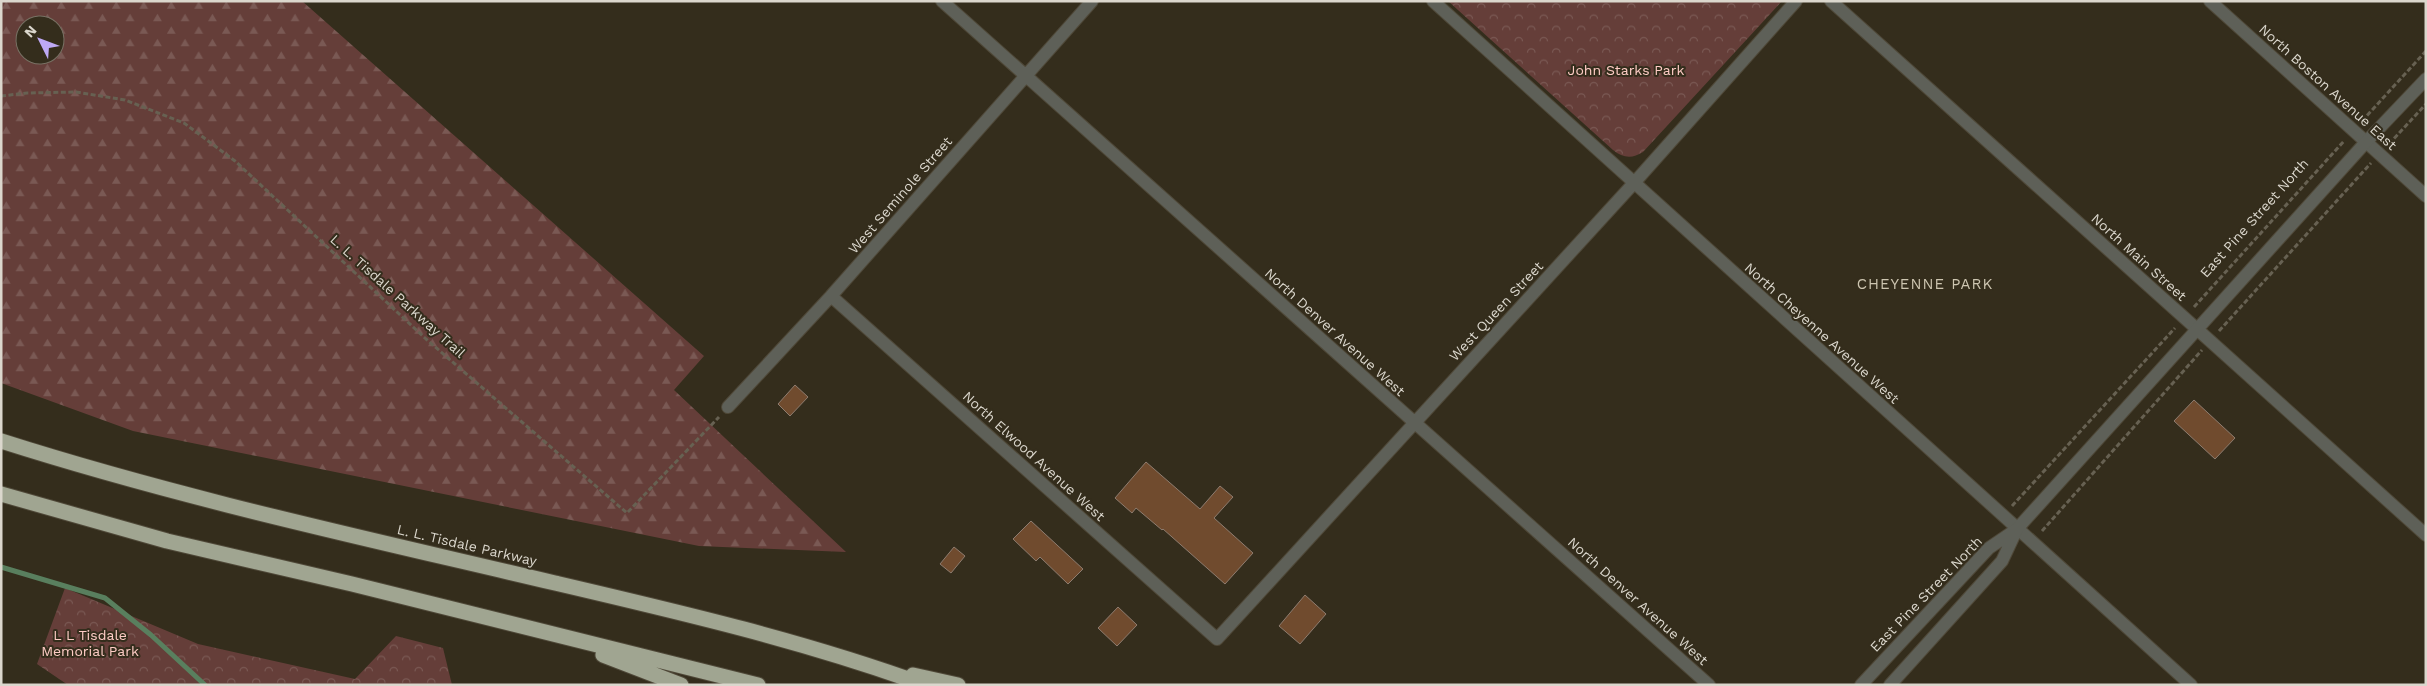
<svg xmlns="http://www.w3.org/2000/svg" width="2427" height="686" font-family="'Work Sans',sans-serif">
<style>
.forest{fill:url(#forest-firs);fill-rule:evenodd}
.park{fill:url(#park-crowns)}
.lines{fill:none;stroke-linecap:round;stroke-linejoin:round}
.stream{stroke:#597f5e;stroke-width:5}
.building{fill:#704b2e;stroke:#8e7c6f}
.minor-casing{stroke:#4f4838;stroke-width:14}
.tertiary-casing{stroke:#4f4838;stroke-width:14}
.motorway-casing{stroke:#4f4838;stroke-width:17}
.path{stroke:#676152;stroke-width:3;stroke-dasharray:5 2.5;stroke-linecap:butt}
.minor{stroke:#5e6058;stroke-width:12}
.tertiary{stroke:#5e6058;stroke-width:12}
.motorway{stroke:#a0a591;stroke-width:15}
.labels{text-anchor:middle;stroke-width:4;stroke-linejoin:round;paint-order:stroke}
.park-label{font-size:14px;fill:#feccc5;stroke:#342d1c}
.street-label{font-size:14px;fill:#dbd7cd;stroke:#342d1c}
.neighbourhood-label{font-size:15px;letter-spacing:1px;fill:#cdc5b0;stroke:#342d1c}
</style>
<defs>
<pattern id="forest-firs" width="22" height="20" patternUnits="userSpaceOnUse" patternTransform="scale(1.25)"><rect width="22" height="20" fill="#653e39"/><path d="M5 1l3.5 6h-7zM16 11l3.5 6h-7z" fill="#7a5954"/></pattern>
<pattern id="park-crowns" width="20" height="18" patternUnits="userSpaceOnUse" patternTransform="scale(1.25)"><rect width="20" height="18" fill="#653e39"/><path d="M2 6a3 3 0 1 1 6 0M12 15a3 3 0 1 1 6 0" fill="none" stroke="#7a5954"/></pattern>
</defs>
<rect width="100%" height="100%" fill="#342d1c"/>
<path class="forest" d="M1 1H302L704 356 674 390 846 552 699 546 133 431 1 383ZM25 25H55V55H25Z"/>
<path class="park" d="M1448 1H1782L1643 152C1632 159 1623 158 1613 150Z
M65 588 198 644 355 679 396 636 443 648 452 685H68L37 664Z"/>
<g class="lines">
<path class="stream" d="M1 567 105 598 151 635 205 685"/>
</g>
<path class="building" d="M795 385 808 397 790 416 778 404Z
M2194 400 2235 438 2215 459 2174 421Z
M1146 462 1200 509 1220 486 1233 497 1214 518 1253 553 1225 584 1163 529 1162 530 1136 508 1132 513 1115 498Z
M1031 521 1083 569 1068 584 1040 557 1036 561 1013 539Z
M954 547 965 556 951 573 940 564Z
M1305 595 1326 614 1300 644 1279 626Z
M1118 607 1137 625 1117 646 1098 628Z"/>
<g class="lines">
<g class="minor-casing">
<path id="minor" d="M942 1 1709 685
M1433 1 2191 685
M1831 1 2198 330
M2210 1 2426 196
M831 296 1217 639 1634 183 1796 1
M728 407 831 296 1092 1"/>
</g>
<g class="tertiary-casing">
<path id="tertiary" d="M2198 330 2426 535
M1861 685 1989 548 2017 529
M1890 685 2002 561 2017 529 2366 142 2426 79"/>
</g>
<g class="motorway-casing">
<path id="motorway" d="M1 441C183 499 369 539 555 583 679 612 804 641 925 685
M1 494 167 541 352 584 758 685
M603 655 681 685
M913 675 958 685"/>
</g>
<path class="path" d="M1 96 27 93 76 92 125 100 184 123 235 161 426 339 627 513 719 417
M2362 121 2426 51
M2389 144 2426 104
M2194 307 2344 141
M2219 331 2371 163
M2012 506 2175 328
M2042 531 2202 350"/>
<use href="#minor" class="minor"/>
<use href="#tertiary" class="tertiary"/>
<use href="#motorway" class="motorway"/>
</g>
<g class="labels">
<g class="park-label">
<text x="1626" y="75">John Starks Park</text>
<text x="90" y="640">L L Tisdale<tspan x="90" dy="16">Memorial Park</tspan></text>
</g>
<g class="street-label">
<text transform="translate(2328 87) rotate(42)" y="5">North Boston Avenue East</text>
<text transform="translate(900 195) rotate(-49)" y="5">West Seminole Street</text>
<text transform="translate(2254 218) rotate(-48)" y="5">East Pine Street North</text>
<text transform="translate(2139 257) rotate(42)" y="5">North Main Street</text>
<text transform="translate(398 296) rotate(42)" y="5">L. L. Tisdale Parkway Trail</text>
<text transform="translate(1496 311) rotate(-47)" y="5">West Queen Street</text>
<text transform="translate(1335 332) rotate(42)" y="5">North Denver Avenue West</text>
<text transform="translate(1822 333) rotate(42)" y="5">North Cheyenne Avenue West</text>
<text transform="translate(1034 456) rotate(42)" y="5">North Elwood Avenue West</text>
<text transform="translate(467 545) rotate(13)" y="5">L. L. Tisdale Parkway</text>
<text transform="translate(1926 594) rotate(-46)" y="5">East Pine Street North</text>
<text transform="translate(1638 601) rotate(42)" y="5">North Denver Avenue West</text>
</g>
<g class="neighbourhood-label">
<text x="1925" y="289">CHEYENNE PARK</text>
</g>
</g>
<rect width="2427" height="686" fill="none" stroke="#dbd7cd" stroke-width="5"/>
<g transform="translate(40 40) rotate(312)"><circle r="24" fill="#342d1c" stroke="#777163"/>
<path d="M0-4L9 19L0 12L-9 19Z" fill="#bea9f5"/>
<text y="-8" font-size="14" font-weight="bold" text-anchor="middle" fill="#dbd7cd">N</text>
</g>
</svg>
